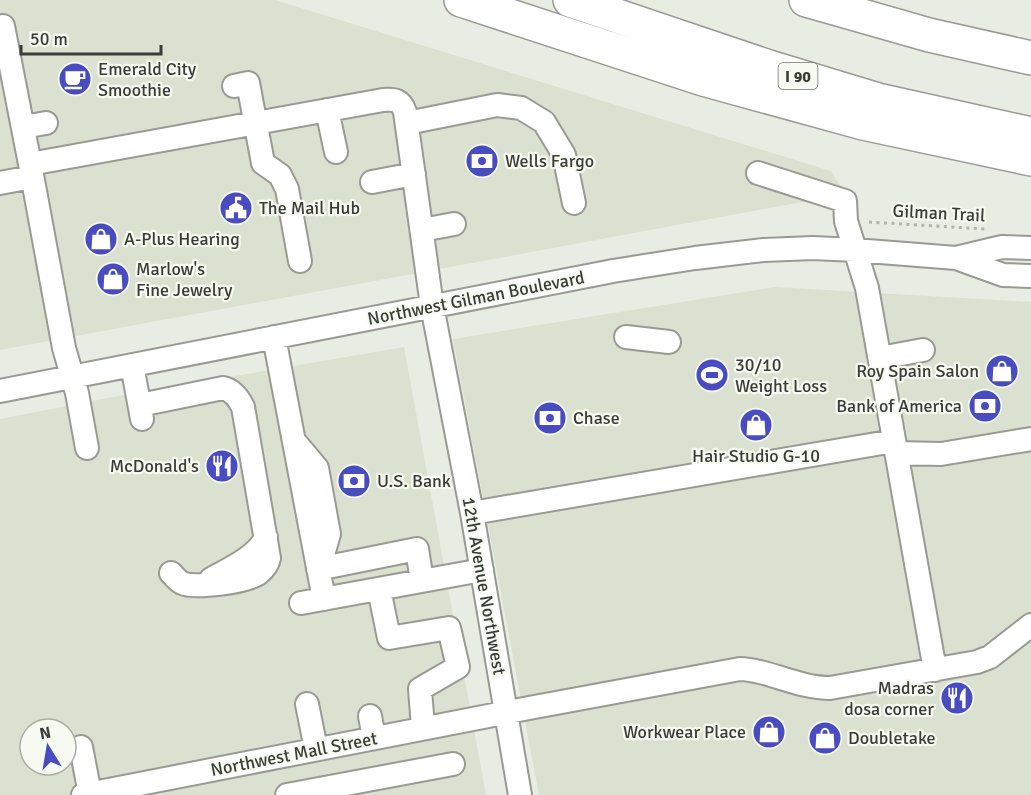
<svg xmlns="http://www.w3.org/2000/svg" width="1031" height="795" font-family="Signika,sans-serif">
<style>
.built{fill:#dae1d1;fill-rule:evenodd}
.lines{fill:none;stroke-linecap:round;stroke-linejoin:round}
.minor-casing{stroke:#979b92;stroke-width:26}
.highway-casing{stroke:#979b92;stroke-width:36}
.path{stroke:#b0b4ac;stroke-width:3;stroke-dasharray:3 4.5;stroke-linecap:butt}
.minor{stroke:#fff;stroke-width:22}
.highway{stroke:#fff;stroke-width:33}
.labels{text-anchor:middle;stroke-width:4.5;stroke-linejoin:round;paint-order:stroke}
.shield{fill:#f6faf0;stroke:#72756f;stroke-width:1.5}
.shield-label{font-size:16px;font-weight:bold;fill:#3a3c38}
.poi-label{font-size:18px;fill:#3a3c38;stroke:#f6faf0;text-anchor:start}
.street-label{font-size:18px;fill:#3a3c38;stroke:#f6faf0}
</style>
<rect width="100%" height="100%" fill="#e8ede3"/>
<path class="built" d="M0 0H275L831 171 846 194 0 350Z
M775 287 1031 302V795H539L453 339Z
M404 347 486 795H0V419L107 398ZM30 729H66V765H30Z"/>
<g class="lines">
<g class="minor-casing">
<path id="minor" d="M3 26 30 164
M234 86 248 83 263 163 280 175 287 189 300 261
M327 110 336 152
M407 123 497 105 521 108 544 122 564 155 574 203
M23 127 46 123
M758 173 845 201 846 221 867 288 935 670
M372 182 414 174
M0 183 32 177
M422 230 454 224
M956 258 1002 247 1031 248
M274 337 324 599
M626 337 669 342
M880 358 923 350
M132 365 142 419
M0 391 613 271 695 258 764 250 813 248 855 250 956 258 1003 275 1031 276
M140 405 223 388C232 390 239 399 243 407L269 558C268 564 265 568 259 573 248 582 195 589 182 583 178 581 174 576 171 573
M296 443 317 468 329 534 320 565
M87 448 77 393 64 348 30 164 383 100C395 99 401 100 405 112L432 306 472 513 520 795
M896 453 941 454 1031 439
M472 513 894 441
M318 569 417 549 422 581
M211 579C229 569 257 557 266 537
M379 589 389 638 449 628 458 667 420 689 423 728
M301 603 482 570
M307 704 316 749
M370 716 374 738
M81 747 90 794
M83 795 529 708 740 669C748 669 756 671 764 673 786 679 807 688 830 688L977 662 990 657 1031 625
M287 795 453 764"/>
</g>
<g class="highway-casing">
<path id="highway" d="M461 0 703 79 863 123 1031 159
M570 0 769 67 878 100 1031 134
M806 0 929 35 1031 58"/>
</g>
<path class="path" d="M869 222 985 229"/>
<use href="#minor" class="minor"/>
<use href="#highway" class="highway"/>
</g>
<defs>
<g id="cafe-disc" transform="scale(1.725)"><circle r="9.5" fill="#494cc1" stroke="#f6faf0"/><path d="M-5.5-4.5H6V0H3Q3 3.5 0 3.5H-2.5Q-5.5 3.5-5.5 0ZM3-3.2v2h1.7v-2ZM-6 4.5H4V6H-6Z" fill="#fff"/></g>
<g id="bank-disc" transform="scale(1.725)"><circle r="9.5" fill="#494cc1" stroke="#f6faf0"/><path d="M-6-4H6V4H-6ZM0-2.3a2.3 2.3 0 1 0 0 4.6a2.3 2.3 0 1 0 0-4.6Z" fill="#fff"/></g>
<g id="civic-disc" transform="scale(1.725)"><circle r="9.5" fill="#494cc1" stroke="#f6faf0"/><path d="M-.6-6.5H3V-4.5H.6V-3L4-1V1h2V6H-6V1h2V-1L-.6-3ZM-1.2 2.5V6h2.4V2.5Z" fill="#fff"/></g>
<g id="shop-disc" transform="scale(1.725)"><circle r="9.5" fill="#494cc1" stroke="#f6faf0"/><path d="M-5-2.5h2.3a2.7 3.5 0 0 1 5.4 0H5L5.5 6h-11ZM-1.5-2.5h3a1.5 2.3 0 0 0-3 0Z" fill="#fff"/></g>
<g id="stadium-disc" transform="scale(1.725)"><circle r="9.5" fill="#494cc1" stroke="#f6faf0"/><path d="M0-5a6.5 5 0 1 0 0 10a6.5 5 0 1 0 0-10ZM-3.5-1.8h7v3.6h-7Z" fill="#fff"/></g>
<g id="restaurant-disc" transform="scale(1.725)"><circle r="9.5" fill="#494cc1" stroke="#f6faf0"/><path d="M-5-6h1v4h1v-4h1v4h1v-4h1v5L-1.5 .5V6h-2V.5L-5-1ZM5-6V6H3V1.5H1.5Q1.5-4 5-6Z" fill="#fff"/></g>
</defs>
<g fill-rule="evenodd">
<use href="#cafe-disc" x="75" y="79"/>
<use href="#bank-disc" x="482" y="161"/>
<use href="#civic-disc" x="236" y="208"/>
<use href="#shop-disc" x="101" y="239"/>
<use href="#shop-disc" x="113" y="279"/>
<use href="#shop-disc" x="1002" y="371"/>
<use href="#stadium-disc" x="712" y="375"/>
<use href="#bank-disc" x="985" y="406"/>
<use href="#bank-disc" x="550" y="418"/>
<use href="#shop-disc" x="756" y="425"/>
<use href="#restaurant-disc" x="222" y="466"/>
<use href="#bank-disc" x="354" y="481"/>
<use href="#restaurant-disc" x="957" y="698"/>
<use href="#shop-disc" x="769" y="732"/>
<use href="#shop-disc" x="825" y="738"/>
</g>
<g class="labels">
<rect class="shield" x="778.5" y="63" width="39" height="26" rx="4.5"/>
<g class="shield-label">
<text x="798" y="82">I 90</text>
</g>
<g class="poi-label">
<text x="98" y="75">Emerald City<tspan x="98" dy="21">Smoothie</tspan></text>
<text x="505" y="167">Wells Fargo</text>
<text x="259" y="214">The Mail Hub</text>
<text x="124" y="245">A-Plus Hearing</text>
<text x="136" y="275">Marlow's<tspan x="136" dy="21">Fine Jewelry</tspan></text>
<text x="735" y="371">30/10<tspan x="735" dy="21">Weight Loss</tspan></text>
<text x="979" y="377" text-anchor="end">Roy Spain Salon</text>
<text x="962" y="412" text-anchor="end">Bank of America</text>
<text x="573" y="424">Chase</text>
<text x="756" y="462" text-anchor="middle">Hair Studio G-10</text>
<text x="199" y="472" text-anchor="end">McDonald's</text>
<text x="377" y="487">U.S. Bank</text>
<text x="934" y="694" text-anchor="end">Madras<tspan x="934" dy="21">dosa corner</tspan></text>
<text x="746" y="738" text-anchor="end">Workwear Place</text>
<text x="848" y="744">Doubletake</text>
</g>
<g class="street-label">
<text transform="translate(939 213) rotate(3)" y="6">Gilman Trail</text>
<text transform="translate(476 298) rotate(-11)" y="6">Northwest Gilman Boulevard</text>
<text transform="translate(484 586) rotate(80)" y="6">12th Avenue Northwest</text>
<text transform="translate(294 754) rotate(-11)" y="6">Northwest Mall Street</text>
</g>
</g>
<g transform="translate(48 747) rotate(349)"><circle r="28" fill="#f6faf0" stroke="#abaea6" stroke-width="1.5"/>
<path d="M0-4.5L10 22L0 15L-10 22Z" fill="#494cc1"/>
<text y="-9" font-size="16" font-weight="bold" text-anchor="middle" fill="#3a3c38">N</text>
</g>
<path d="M21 45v9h140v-9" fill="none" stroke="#3a3c38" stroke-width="3"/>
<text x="30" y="45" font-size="18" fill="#3a3c38" stroke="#f6faf0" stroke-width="4.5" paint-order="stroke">50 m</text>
</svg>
